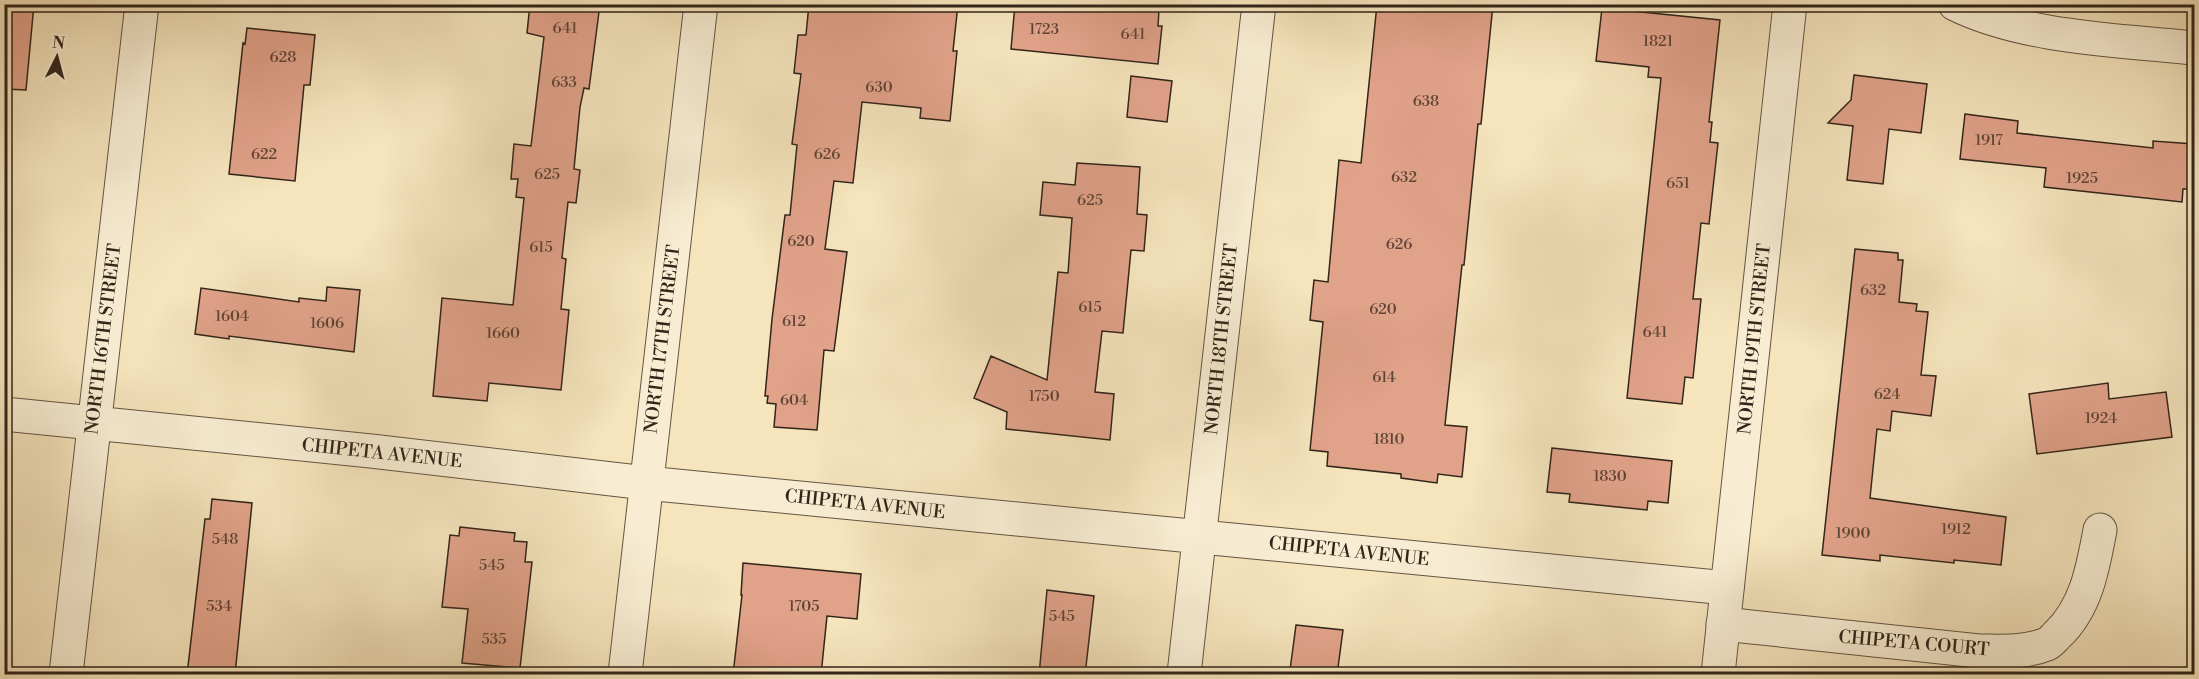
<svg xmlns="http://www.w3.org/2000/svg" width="2199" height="679" font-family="'Libre Bodoni',serif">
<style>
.building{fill:#e0a289;stroke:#32251a;stroke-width:1.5}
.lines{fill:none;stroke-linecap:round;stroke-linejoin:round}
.minor-casing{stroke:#635542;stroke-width:35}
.tertiary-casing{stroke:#635542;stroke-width:35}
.minor{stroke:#f8edd3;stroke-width:33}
.tertiary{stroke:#f8edd3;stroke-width:33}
.labels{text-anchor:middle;stroke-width:5;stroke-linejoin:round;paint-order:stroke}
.number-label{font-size:15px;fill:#5e4436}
.street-label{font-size:18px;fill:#32251a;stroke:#f8edd3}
</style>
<rect width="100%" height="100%" fill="#f5e4bc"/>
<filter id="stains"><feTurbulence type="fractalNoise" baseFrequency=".00333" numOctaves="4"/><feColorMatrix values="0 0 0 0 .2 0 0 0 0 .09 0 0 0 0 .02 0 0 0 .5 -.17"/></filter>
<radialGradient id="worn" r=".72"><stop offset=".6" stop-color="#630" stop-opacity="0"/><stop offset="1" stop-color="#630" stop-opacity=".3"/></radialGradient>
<path class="building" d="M4 4H34L26 90 4 89Z
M530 4H600L589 89 584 88 580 107 574 169 580 170 576 203 568 202 562 258 566 259 561 309 569 310 561 390 489 383 487 401 433 396 442 298 513 305 524 198 516 197 518 179H511L514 144 531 146 544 37 527 33Z
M809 4H958L953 51H957L950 121 920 118 921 108 862 102 853 183 834 181 825 249 847 252 834 351 824 350 817 430 774 427 776 404 767 403 768 396H765L772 319 785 215H790L797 145 792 144 801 74 794 73 798 35H806Z
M1015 4H1156V10H1159L1158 26H1162L1158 64 1011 49Z
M1377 4H1493L1481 124H1478L1464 265H1462L1445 425 1467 427 1462 477 1438 474 1437 483 1401 478V474L1327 466 1328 452 1310 450 1323 322 1310 320 1314 280 1328 282 1339 160 1361 163Z
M1602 8 1720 20 1709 122H1712L1710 142 1718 143 1709 224 1701 223 1693 299H1701L1693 378 1685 377 1682 404 1627 398 1661 78 1648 77 1649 67 1596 61Z
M247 28 315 35 310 85H304L295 181 229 174 243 43 245 44Z
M1854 75 1927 84 1921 133 1889 129 1883 184 1847 180 1853 126 1828 123 1851 100Z
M1131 76 1172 81 1167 122 1127 117Z
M1965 114 2018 121 2017 133 2153 148V141L2194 144V184L2189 183 2188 189H2183L2182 202 2044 187 2046 168 1960 159Z
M1077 163 1140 167 1137 214 1147 215 1144 251 1131 250 1123 333 1102 331 1095 392 1114 394 1110 440 1006 429 1007 412 974 398 991 356 1047 380 1058 272 1068 273 1072 218 1040 215 1043 182 1075 185Z
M1855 249 1898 253V260H1903L1899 302 1917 304 1916 311 1928 312 1921 375 1936 376 1931 416 1892 411 1890 431 1877 429 1870 498 2006 517 2001 565 1954 560V563L1880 555V561L1822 555Z
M327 287 360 290 354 352 229 336V339L195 334 201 288 299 302V298L326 301Z
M2108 383 2109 399 2166 392 2172 437 2037 454 2029 394Z
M1552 448 1672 461 1668 503 1648 501 1647 510 1569 502 1570 494 1547 492Z
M212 499 252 503 235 675H187L205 519H210Z
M460 527 515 533 514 541 527 542 525 562H532L520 668 462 663 468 609 442 607 450 535 459 536Z
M743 563 861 574 857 619 827 616 821 675H733L742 595H741Z
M1047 590 1094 596 1085 675H1039Z
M1296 625 1343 630 1337 675 1290 670Z"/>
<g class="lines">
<g class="minor-casing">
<path id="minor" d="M4 414 371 451 646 483 1727 588
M1723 624 1979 651C2002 651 2025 653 2047 644 2051 642 2054 638 2057 635 2086 608 2093 568 2100 530
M66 674 142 4
M625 674 701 4
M1184 674 1259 4"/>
</g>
<g class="tertiary-casing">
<path id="tertiary" d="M1955 4C2024 38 2119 40 2194 48
M1718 674 1790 4"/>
</g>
<use href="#minor" class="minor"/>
<use href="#tertiary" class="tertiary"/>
</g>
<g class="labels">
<g class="number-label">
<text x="565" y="33">641</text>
<text x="1044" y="34">1723</text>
<text x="1133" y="39">641</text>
<text x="1658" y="46">1821</text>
<text x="283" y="62">628</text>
<text x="564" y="87">633</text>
<text x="879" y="92">630</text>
<text x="1426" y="106">638</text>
<text x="1989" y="145">1917</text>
<text x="264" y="159">622</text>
<text x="827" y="159">626</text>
<text x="547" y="179">625</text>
<text x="1404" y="182">632</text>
<text x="2082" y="183">1925</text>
<text x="1678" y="188">651</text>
<text x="1090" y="205">625</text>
<text x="801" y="246">620</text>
<text x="1399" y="249">626</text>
<text x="541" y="252">615</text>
<text x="1873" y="295">632</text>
<text x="1090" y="312">615</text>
<text x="1383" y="314">620</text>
<text x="232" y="321">1604</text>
<text x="794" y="326">612</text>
<text x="327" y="328">1606</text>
<text x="1655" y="337">641</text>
<text x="503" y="338">1660</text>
<text x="1384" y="382">614</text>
<text x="1887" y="399">624</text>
<text x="1044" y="401">1750</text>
<text x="794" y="405">604</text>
<text x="2101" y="423">1924</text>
<text x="1389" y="444">1810</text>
<text x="1610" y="481">1830</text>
<text x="1956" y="534">1912</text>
<text x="1853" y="538">1900</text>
<text x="225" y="544">548</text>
<text x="492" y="570">545</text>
<text x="219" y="611">534</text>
<text x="804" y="611">1705</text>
<text x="1062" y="621">545</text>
<text x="494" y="644">535</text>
</g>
<g class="street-label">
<text transform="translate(103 339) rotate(-83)" y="6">NORTH 16TH STREET</text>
<text transform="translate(662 339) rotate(-83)" y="6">NORTH 17TH STREET</text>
<text transform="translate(1221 339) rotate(-84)" y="6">NORTH 18TH STREET</text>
<text transform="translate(1754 339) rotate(-84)" y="6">NORTH 19TH STREET</text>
<text transform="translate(382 453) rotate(6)" y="6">CHIPETA AVENUE</text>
<text transform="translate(865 504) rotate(6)" y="6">CHIPETA AVENUE</text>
<text transform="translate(1349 551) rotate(6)" y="6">CHIPETA AVENUE</text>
<text transform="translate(1914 643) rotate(5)" y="6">CHIPETA COURT</text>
</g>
</g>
<rect width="2199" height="679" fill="none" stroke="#f5e4bc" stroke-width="24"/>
<rect x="6" y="6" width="2187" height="667" fill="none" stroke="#32251a" stroke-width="3"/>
<rect x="12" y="12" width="2175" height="655" fill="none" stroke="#32251a" stroke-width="1.5"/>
<g transform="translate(57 57) rotate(6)" stroke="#f8edd3" stroke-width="4.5" paint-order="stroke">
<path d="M0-4.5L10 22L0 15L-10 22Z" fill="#32251a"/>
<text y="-9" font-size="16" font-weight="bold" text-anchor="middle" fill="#32251a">N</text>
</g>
<rect width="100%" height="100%" filter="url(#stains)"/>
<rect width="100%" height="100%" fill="url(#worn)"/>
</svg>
